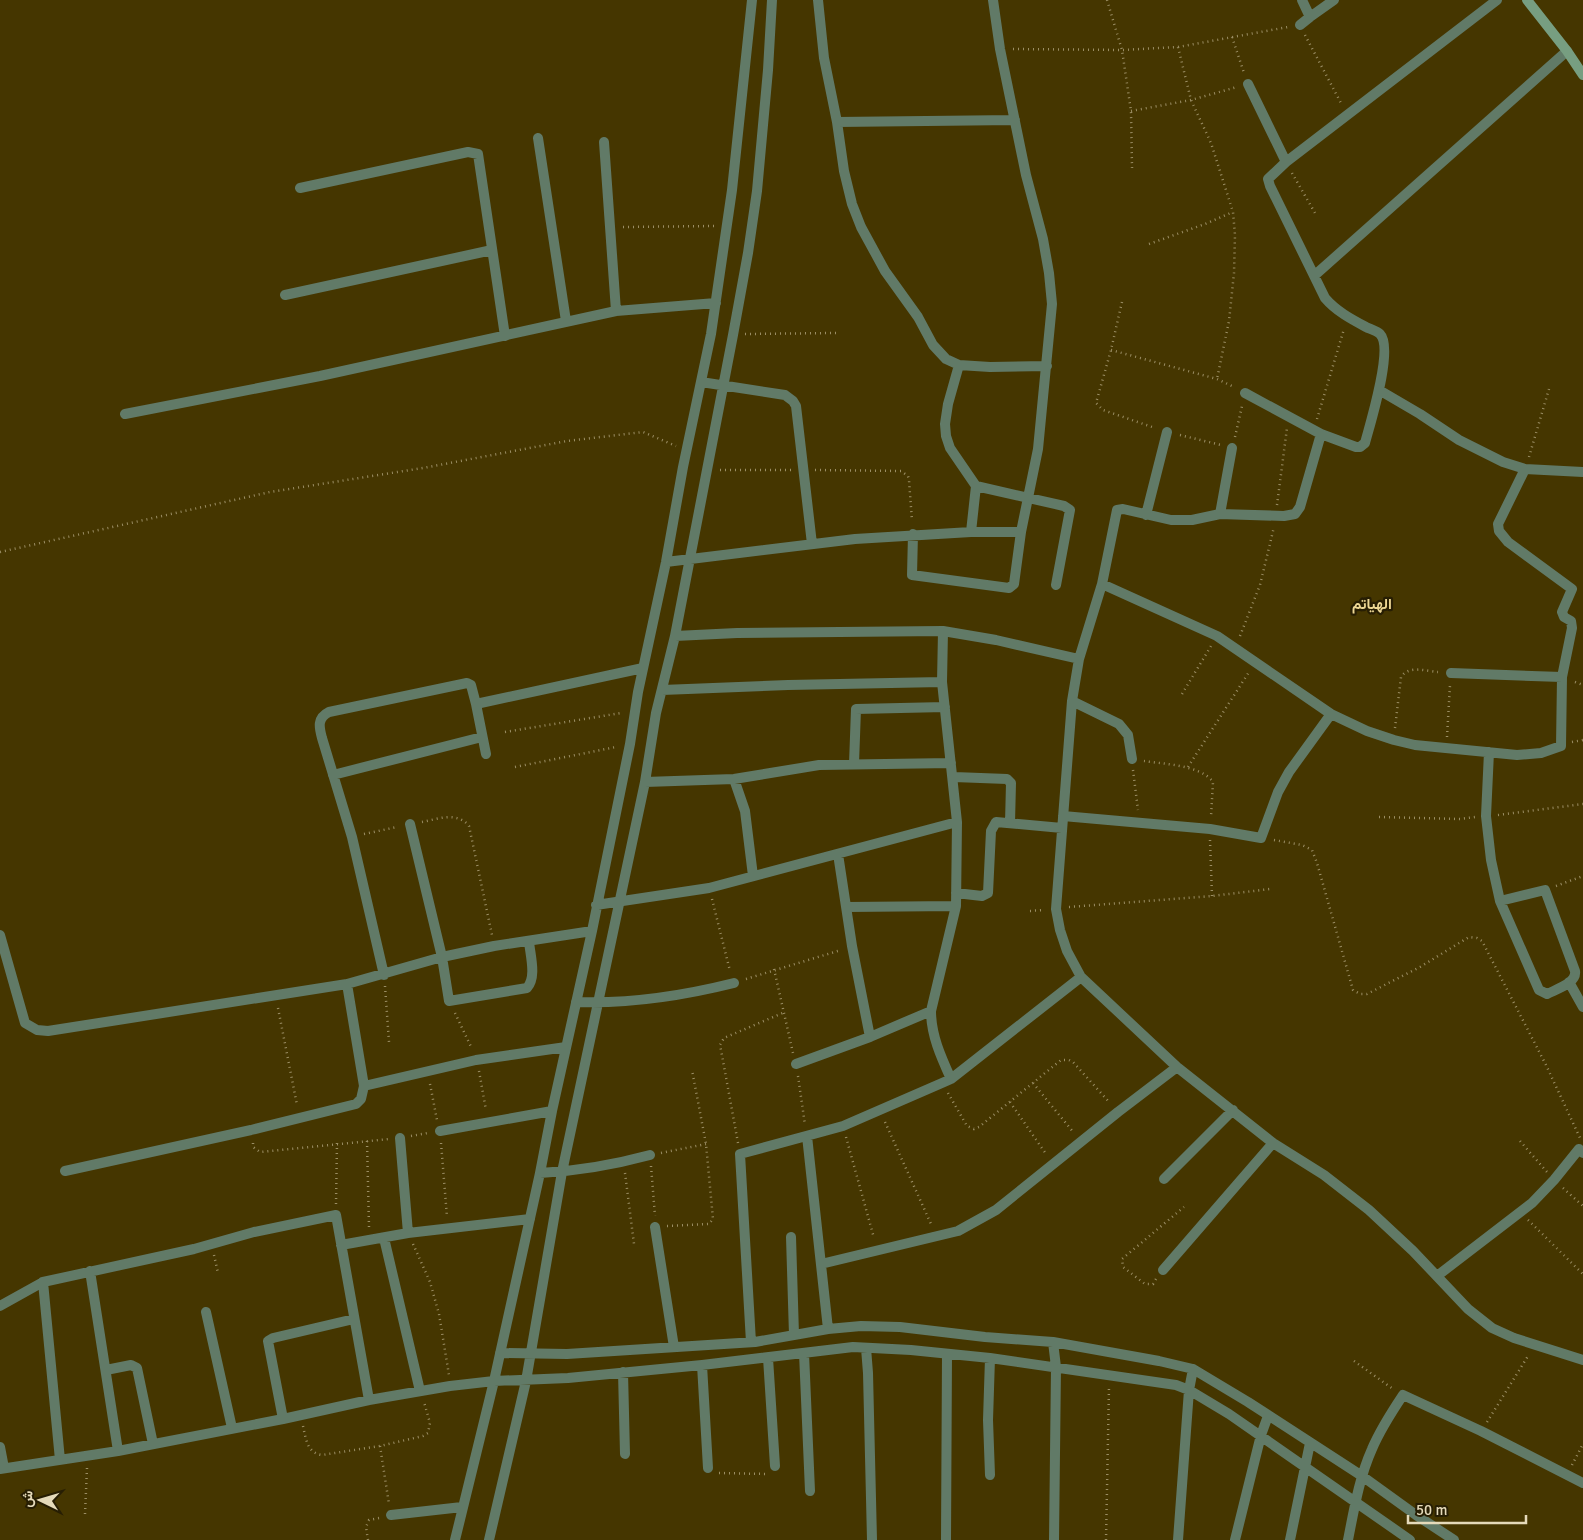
<svg xmlns="http://www.w3.org/2000/svg" width="1583" height="1540" font-family="Signika,Vazirmatn,sans-serif">
<style>
.lines{fill:none;stroke-linecap:round;stroke-linejoin:round}
.path{stroke:#9b8e64;stroke-width:2.5;stroke-dasharray:1 4;stroke-linecap:butt}
.street{stroke:#617a67;stroke-width:10}
.secondary{stroke:#779e81;stroke-width:10}
.labels{text-anchor:middle;stroke-width:4.5;stroke-linejoin:round;paint-order:stroke}
.quarter-label{font-size:15px;font-weight:bold;fill:#edd794;stroke:#271e03}
</style>
<rect width="100%" height="100%" fill="#453600"/>
<g class="lines">
<path class="path" d="M1107 0 1122 50 1131 111 1132 168
M1305 35 1342 105
M1232 37 1244 73
M1178 47 1191 100 1211 143 1233 212 1235 235 1234 273 1229 321 1217 379
M1013 49 1122 50 1178 47 1288 27
M1131 111 1191 100 1237 87
M1292 173 1315 213
M623 227 715 226
M1149 244 1205 224 1233 212
M1122 302 1111 350 1096 403 1103 410 1155 428
M745 334 836 333
M1111 350 1217 379 1234 387
M1317 419 1344 329
M1180 435 1221 445
M1235 437 1242 406
M1529 457 1549 389
M720 470H792
M815 470 901 471 908 476 909 480 912 521
M1277 505 1287 428
M0 552 270 492 423 468 567 441 643 432 676 446
M1240 636 1260 585 1274 527
M1575 682 1583 685
M1182 694 1211 646
M1395 728 1401 677C1409 665 1426 671 1438 672
M505 732 621 713
M1447 737 1450 685
M1572 742 1583 740
M1144 761C1163 764 1201 765 1213 782L1211 817
M515 767 616 747
M1188 767 1249 672
M1133 770 1138 810
M1498 815 1583 804
M1379 817 1460 819 1475 817
M422 822C438 819 457 811 469 826L492 935
M364 834 397 827
M1210 840 1212 896
M1274 840 1302 845 1312 850 1317 863 1353 990 1360 994H1367L1420 967 1469 937 1477 938 1482 941 1546 1065 1580 1138
M1556 886 1583 876
M712 899 730 971
M1069 907 1212 896 1270 889
M1030 911 1043 910
M774 969 793 1053
M746 979 841 950
M385 986 389 1042
M278 1008 297 1105
M455 1013 472 1049
M479 1071 486 1110
M798 1076 805 1125
M1033 1083 1074 1133
M430 1084 437 1120
M948 1093 967 1126 974 1129 979 1127 1061 1060H1069L1073 1062 1110 1103
M1010 1102 1046 1154
M885 1122 931 1224
M411 1136 428 1133
M846 1137 874 1238
M367 1141 369 1227
M1520 1141 1547 1172
M253 1143V1147L260 1152 389 1139
M441 1143 447 1217
M738 1143 721 1050 720 1045 724 1038 785 1012
M661 1153 706 1144
M651 1166 655 1216
M625 1173 634 1244
M1563 1188 1583 1206
M336 1204 337 1143
M1528 1220 1583 1274
M667 1226 709 1224 713 1219 706 1144 692 1070
M413 1244 430 1282 439 1314 449 1375
M214 1255 218 1273
M1156 1279 1153 1284H1145L1123 1267 1122 1259 1184 1207
M1354 1361 1393 1389
M1487 1422 1528 1356
M303 1426C306 1439 307 1453 322 1455L380 1446 423 1436 428 1433 430 1423 424 1402
M380 1446 389 1504
M1572 1465 1583 1444
M719 1473 766 1474
M85 1514 87 1468
M368 1540 366 1527 369 1520 379 1518
M1106 1540 1109 1387"/>
<path class="street" d="M818 0 824 58 837 122 844 171 852 204 861 227 885 271 918 317 933 345 946 359 959 365 990 367 1047 366
M1310 17 1334 0
M1300 25 1310 17 1302 0
M1248 84 1286 162
M837 122 1015 120
M538 138 566 321
M604 142 616 311
M300 188 468 152 478 154 505 336
M1315 275 1567 51
M285 295 492 250
M959 365 948 404 945 424 946 436 950 448 976 486 971 532
M701 382 785 395 793 401 796 406 812 544
M1379 390 1420 414 1459 440 1503 462 1525 469 1583 472
M1245 393 1321 434 1356 447H1360L1365 443C1370 424 1394 348 1380 334 1377 331 1370 329 1366 327 1351 319 1336 311 1325 298L1270 186 1268 179 1286 162 1497 0
M125 414 320 376 616 311 716 303
M1321 434 1300 507 1295 514 1284 516 1220 514 1192 520H1171L1123 509 1117 510 1102 584 1079 659 1072 701 1056 909 1060 930 1067 951 1081 977 1177 1067 1273 1143 1324 1175 1369 1210 1413 1251 1468 1309 1492 1328 1514 1338 1583 1360
M976 486 1064 506 1070 510 1056 585
M1220 514 1232 448
M1146 515 1167 432
M913 534 912 575 1009 588 1014 584 1021 532 1038 449 1052 304 1049 273 1043 239 1026 175 1000 49 993 0
M666 562 855 539 971 532H1021
M1102 584 1217 636 1331 714 1367 731 1394 740 1415 745 1517 755 1541 753 1561 746 1562 677 1572 628 1571 621 1564 617 1562 612 1572 589 1508 542 1499 531 1498 524 1525 469
M943 631 942 682 957 822 956 906 931 1011C931 1035 941 1057 951 1079
M675 636 737 633 943 631 996 640 1079 659
M1451 673 1562 677
M662 690 788 685 942 682
M1072 701 1119 724 1128 735 1132 759
M1489 752 1486 816 1491 860 1500 901 1539 990 1547 994C1557 989 1577 983 1575 971L1545 890 1500 901
M486 754 476 704 643 668
M854 764 856 709 945 707
M333 775 482 737
M954 777 1007 779 1011 783 1010 823
M734 779 745 811 753 876
M645 782 734 779 819 765 951 763
M1063 816 1210 829 1261 838 1278 792 1289 772 1331 714
M410 824 442 957 449 1001 527 988C537 977 530 955 529 941
M838 854 852 946 870 1037
M956 893 982 896 988 893 991 831 996 822 1062 828
M596 905 709 888 957 822
M847 907 956 906
M0 935 25 1023 37 1030 48 1031 347 984 442 957 494 946 592 931
M384 975 352 837 322 738C319 727 317 718 329 712L467 683 471 685 476 704
M1569 982 1583 1007
M576 1002C629 1004 682 996 734 983
M796 1064 870 1037 931 1011
M364 1086 476 1060 566 1047
M440 1131 552 1111 592 931 630 744 638 692 666 562 683 467 711 334 732 190 752 0
M807 1136 828 1329
M400 1138 408 1233
M65 1171 251 1130 356 1104 361 1099 364 1086 347 984
M540 1173 552 1111
M1164 1179 1233 1110
M655 1227 674 1347
M791 1237 794 1335
M384 1238 420 1391
M341 1245 408 1233 530 1219
M821 1264 958 1231 996 1210 1118 1112 1177 1067
M1163 1270 1273 1143
M90 1271 118 1451
M1437 1276 1532 1203 1554 1180 1579 1149 1583 1153
M0 1306 43 1282
M206 1312 232 1428
M751 1342 740 1154 843 1126 942 1083 951 1079 1081 977
M1053 1342 1056 1367 1054 1540
M866 1348 868 1373 872 1540
M500 1353 567 1354 755 1342 828 1329 861 1326 900 1327 985 1337 1053 1342 1159 1361 1193 1369 1248 1402 1362 1476 1416 1515 1454 1540
M804 1353 810 1491
M768 1358 775 1466
M702 1365 708 1468
M106 1370 131 1365 137 1368 153 1444
M623 1372 625 1454
M283 1419 268 1341 273 1338 354 1319
M0 1447 4 1468
M60 1460 43 1282 194 1249 254 1232 336 1215 369 1400
M0 1469 118 1451 283 1419 369 1400 450 1386 494 1381 568 1378 702 1365 853 1347 911 1350 990 1358 1176 1385 1189 1390 1229 1414 1410 1540
M990 1475 988 1420 990 1358
M391 1515 462 1507
M455 1540 494 1381 540 1173C578 1171 613 1165 650 1155
M489 1540 526 1381 562 1172 645 782 656 713 675 636 733 335 748 253 757 191 768 70 772 0
M946 1540 947 1354
M1178 1540 1189 1390 1193 1369
M1235 1540 1261 1435 1268 1416
M1290 1540 1310 1443
M1348 1540C1354 1510 1359 1478 1372 1449 1380 1430 1391 1413 1403 1395L1481 1431 1583 1483"/>
<path class="secondary" d="M1527 0 1567 51 1583 75"/>
</g>
<g class="labels">
<g class="quarter-label">
<text x="1372" y="609">الهياتم</text>
</g>
</g>
<g transform="translate(40 1500) rotate(275)" stroke="#271e03" stroke-width="4" paint-order="stroke">
<path d="M0-4L9 19L0 12L-9 19Z" fill="#e5daba"/>
<text y="-8" font-size="14" font-weight="bold" text-anchor="middle" fill="#e5daba">ش</text>
</g>
<path d="M1408 1515v8h118v-8" fill="none" stroke="#e5daba" stroke-width="2.5"/>
<text x="1416" y="1515" font-size="15" fill="#e5daba" stroke="#271e03" stroke-width="4" paint-order="stroke">50 m</text>
</svg>
